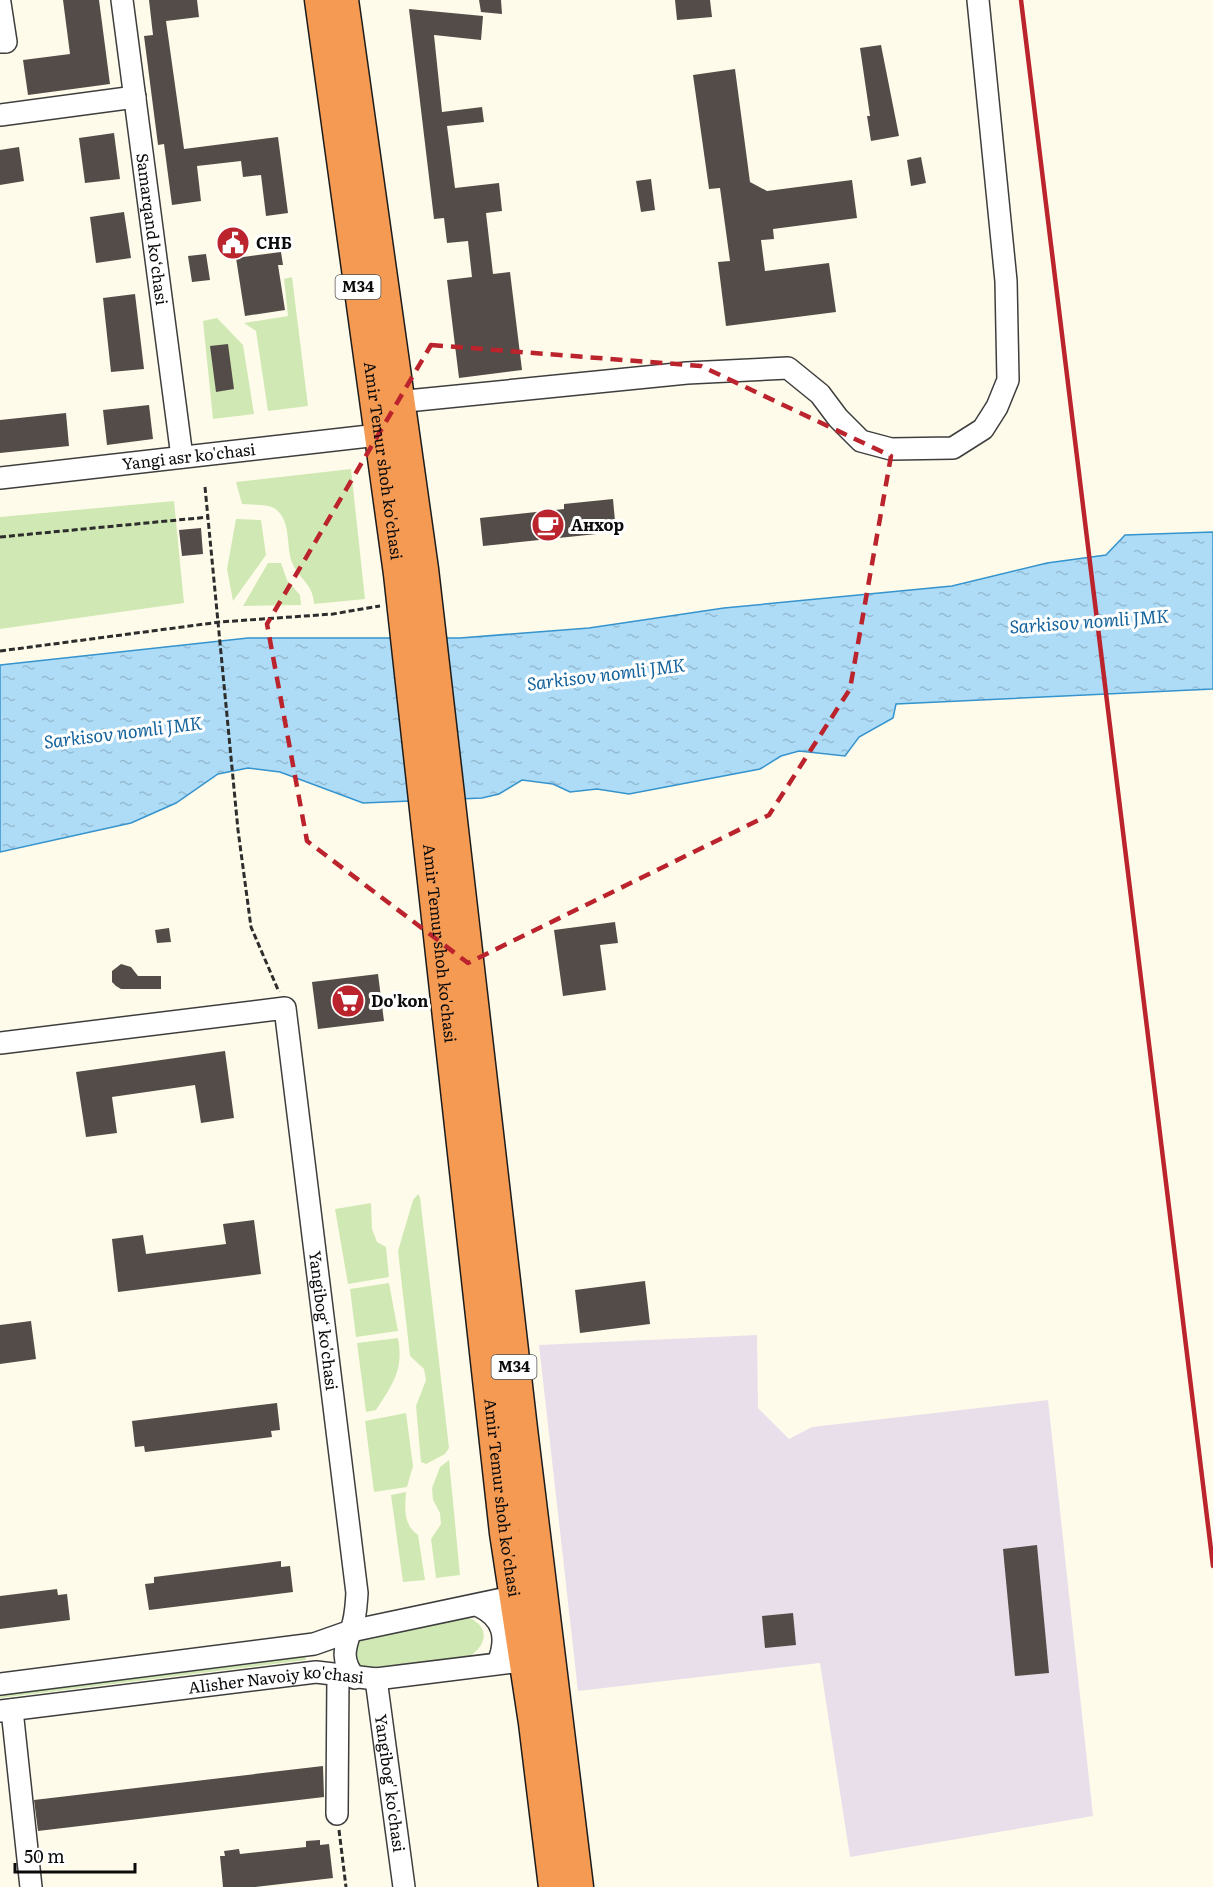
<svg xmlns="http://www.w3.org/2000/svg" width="1213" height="1887" font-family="Literata,serif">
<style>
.industrial{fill:#e9dfeb}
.grass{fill:#d0e9b4}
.water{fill:url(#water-ripples);stroke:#3593cd;stroke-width:1.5}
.building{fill:#544c48}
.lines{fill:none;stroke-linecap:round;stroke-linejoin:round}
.minor-casing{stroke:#3e3e3e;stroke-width:24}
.highway-casing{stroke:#1c1c1c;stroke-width:33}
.path{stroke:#2d2d2d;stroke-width:3;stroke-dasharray:6 3;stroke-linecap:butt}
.minor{stroke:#fff;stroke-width:21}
.highway{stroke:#f59a52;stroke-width:30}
.rail{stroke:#bb232d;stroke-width:4.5}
.marked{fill:none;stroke:#bb232d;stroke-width:4.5;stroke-dasharray:12 8;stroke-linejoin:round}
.labels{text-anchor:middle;stroke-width:6;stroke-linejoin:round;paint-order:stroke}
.shield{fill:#fff;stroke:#545454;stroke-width:1.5}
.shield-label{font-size:15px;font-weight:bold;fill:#0b0b0b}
.street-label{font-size:16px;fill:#0b0b0b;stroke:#fff}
.poi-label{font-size:16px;font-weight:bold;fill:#0b0b0b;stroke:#fff;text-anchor:start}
.water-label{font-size:18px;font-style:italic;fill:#15639d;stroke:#fff}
</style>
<defs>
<pattern id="water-ripples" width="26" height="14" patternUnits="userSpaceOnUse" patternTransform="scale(1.5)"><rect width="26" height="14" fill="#aedcf6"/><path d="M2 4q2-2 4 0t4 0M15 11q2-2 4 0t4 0" fill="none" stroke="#94bbd2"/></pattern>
</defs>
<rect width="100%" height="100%" fill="#fffbea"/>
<path class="industrial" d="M757 1335 758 1408 789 1439 812 1427 1048 1400 1093 1816 850 1857 820 1663 578 1691 539 1345Z"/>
<path class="grass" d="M292 277 308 406 268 411 256 331 244 323 288 316 284 279Z
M217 318 243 345 254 414 213 419 203 321Z
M351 469 365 599 314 604C313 582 298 580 291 560 286 543 291 519 274 508 267 504 251 505 242 504L236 482Z
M174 501 184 603 0 629V517Z
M236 519 261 520 266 555 233 601 227 569Z
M268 563H281L287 580 300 595 301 605 243 606Z
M418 1194 420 1197 449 1448 445 1454 426 1464 421 1462 416 1406 426 1380 424 1369 410 1356 398 1251 413 1200Z
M371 1203 372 1229 377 1242 386 1247 389 1277 348 1284 335 1209Z
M389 1283 398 1331 356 1337 350 1289Z
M398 1338C404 1369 393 1384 376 1410L366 1412 357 1343Z
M406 1413 413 1466 407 1487 374 1492 365 1421Z
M449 1460 460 1575 436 1578 431 1539 441 1524 440 1513 433 1500 432 1488 440 1467Z
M406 1492C405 1510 403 1524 418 1535L425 1580 403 1582 391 1495Z
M469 1618C489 1626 488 1644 470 1656L359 1669 344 1639 353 1631Z
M304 1653 306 1660 0 1698V1691Z"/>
<path class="water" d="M1213 532V689L896 704 893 718 859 737 845 756 799 751 781 756 760 769 629 794 597 789 570 792 553 784 522 780 499 794 482 798 363 803 280 772 248 768 218 774 176 803 131 823 0 852V665L248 638H460L589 628 724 608 952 586 1047 563 1106 555 1125 535Z"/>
<path class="building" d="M63 0H99L110 84 28 95 23 60 70 54Z
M149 0H197L199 17 166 21 184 149 278 137 288 213 266 216 261 175 243 177 241 161 197 166 201 201 172 205 164 144 158 145 144 36 153 35Z
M479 0H501L502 14 481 12Z
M675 0H710L712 17 677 20Z
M409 9 483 16 481 40 434 35 442 112 482 107 484 122 447 126 455 188 499 183 502 211 486 213 493 274 510 272 522 370 459 378 447 280 472 277 468 241 447 243 444 218 434 219Z
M881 45 899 136 871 141 867 116H870L860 48Z
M735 69 750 182 767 191 852 180 857 218 773 229 774 239 761 240 765 271 829 263 836 312 726 326 718 262 730 261 720 188 709 189 693 75Z
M114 133 120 179 85 183 79 138Z
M19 147 24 181 0 185V150Z
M921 157 926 183 911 186 907 160Z
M651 179 655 210 641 212 636 181Z
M124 212 131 258 96 263 90 217Z
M281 252 283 265H278L285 310 245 316 236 258Z
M206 254 210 280 192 282 188 256Z
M135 294 144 369 111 372 103 298Z
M228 344 234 389 216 392 210 346Z
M149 405 153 439 107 445 103 410Z
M66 413 69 446 0 453V420Z
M613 499 616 532 483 546 480 518 564 509V504Z
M201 528 203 554 182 556 179 530Z
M615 922 618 943 600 945 606 990 563 996 554 930Z
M169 928 171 942 157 943 155 930Z
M121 964 131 967 138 976H161V989H121L116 986 112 982V971Z
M378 974 384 1021 318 1029 312 982Z
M225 1051 234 1118 201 1123 195 1085 112 1097 117 1133 86 1137 76 1072Z
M254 1220 261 1274 118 1292 112 1239 143 1235 146 1254 226 1244 223 1224Z
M645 1281 650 1324 580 1333 575 1290Z
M31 1321 36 1359 0 1364V1325Z
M277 1403 280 1430 271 1431 272 1437 145 1452 144 1446 135 1447 132 1421Z
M1037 1545 1049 1673 1015 1676 1003 1549Z
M281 1561V1567L290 1566 293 1592 149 1610 145 1584 154 1583V1577Z
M57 1589 58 1595 67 1594 70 1620 0 1629V1596Z
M793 1613 796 1645 765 1648 762 1616Z
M323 1766 324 1797 38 1831 34 1800Z
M320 1840V1845L329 1844 333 1878 255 1887H223L220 1856H225L224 1851 239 1849 240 1854 306 1847V1841Z"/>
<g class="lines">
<g class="minor-casing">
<g id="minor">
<path id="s1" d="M122 0 182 457"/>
<path d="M0 3 6 42H0"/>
<path d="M0 115 135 97"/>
<path d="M397 402 687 373 788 368 820 394 838 418 861 441 891 449 953 448 983 429 997 407 1008 380 1006 281 978 0"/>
<path id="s2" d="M0 478 378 435"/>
<path id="s3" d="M0 1043 285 1008 357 1593C356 1606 356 1618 351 1630 344 1649 341 1661 355 1678"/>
<path d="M479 1606C504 1618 508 1638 498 1663"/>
<path id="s4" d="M376 1679 404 1887"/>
<path d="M0 1684 314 1644 351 1631 526 1594"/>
<path d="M12 1710 31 1887"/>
<path id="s5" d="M0 1711 316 1672 376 1679 538 1659"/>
<path d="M337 1814 338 1674"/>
</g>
</g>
<g class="highway-casing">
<g id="highway">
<path id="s6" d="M320 0 399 574 505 1533 534 1723 554 1887"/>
<path d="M343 0 423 569 522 1429 578 1887"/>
</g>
</g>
<path class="path" d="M205 487 238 830 251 927 279 992
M0 537 209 517
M0 651 220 622 333 614 380 606
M339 1830 346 1887"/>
<use href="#minor" class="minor"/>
<use href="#highway" class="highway"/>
<path class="rail" d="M1021 0 1213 1566"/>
</g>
<path class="marked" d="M431 345 701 366 891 456 850 689 769 815 468 963 307 841 267 624Z"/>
<defs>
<g id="civic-disc" transform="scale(1.725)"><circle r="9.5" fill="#bb232d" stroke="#fff"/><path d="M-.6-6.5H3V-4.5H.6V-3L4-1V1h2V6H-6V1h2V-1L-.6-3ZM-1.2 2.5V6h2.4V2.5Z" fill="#fff"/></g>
<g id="cafe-disc" transform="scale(1.725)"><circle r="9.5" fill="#bb232d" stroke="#fff"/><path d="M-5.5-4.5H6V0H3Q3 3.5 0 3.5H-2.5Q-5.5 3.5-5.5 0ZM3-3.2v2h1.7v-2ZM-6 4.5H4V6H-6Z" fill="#fff"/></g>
<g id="supermarket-disc" transform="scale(1.725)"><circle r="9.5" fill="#bb232d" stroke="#fff"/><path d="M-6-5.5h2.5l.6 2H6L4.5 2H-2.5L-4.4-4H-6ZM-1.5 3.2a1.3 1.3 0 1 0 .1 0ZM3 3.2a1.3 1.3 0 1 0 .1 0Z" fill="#fff"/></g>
</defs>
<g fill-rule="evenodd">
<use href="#civic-disc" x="233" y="243"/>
<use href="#cafe-disc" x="548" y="525"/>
<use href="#supermarket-disc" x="348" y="1001"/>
</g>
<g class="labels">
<g class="shield">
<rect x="335.5" y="275" width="45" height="24" rx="4.5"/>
<rect x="491.5" y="1355" width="45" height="24" rx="4.5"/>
</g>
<g class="shield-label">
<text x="358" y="292">M34</text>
<text x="514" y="1372">M34</text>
</g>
<g class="street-label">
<text dy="6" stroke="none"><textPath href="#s1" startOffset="231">Samarqand ko‘chasi</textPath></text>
<text dy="6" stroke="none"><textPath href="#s2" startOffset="190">Yangi asr ko'chasi</textPath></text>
<text dy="6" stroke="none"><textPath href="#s6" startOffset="465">Amir Temur shoh ko'chasi</textPath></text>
<text dy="6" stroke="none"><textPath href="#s6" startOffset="951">Amir Temur shoh ko'chasi</textPath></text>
<text dy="6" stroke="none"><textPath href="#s3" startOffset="602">Yangibog‘ ko'chasi</textPath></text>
<text dy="6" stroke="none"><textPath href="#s6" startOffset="1509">Amir Temur shoh ko'chasi</textPath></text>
<text dy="6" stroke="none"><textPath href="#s5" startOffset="278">Alisher Navoiy ko'chasi</textPath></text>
<text dy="6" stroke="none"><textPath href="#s4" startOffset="105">Yangibog' ko'chasi</textPath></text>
</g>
<g class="poi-label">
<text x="256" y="249">СНБ</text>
<text x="571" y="531">Анхор</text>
<text x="371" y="1007">Do'kon</text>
</g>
<g class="water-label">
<text transform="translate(1089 622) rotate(-4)" y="6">Sarkisov nomli JMK</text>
<text transform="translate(606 675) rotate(-7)" y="6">Sarkisov nomli JMK</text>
<text transform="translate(123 733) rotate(-7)" y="6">Sarkisov nomli JMK</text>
</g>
</g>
<path d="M15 1863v9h120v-9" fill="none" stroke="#0b0b0b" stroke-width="3"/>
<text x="24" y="1863" font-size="18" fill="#0b0b0b" stroke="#ffffff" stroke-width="4.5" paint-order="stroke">50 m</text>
</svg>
